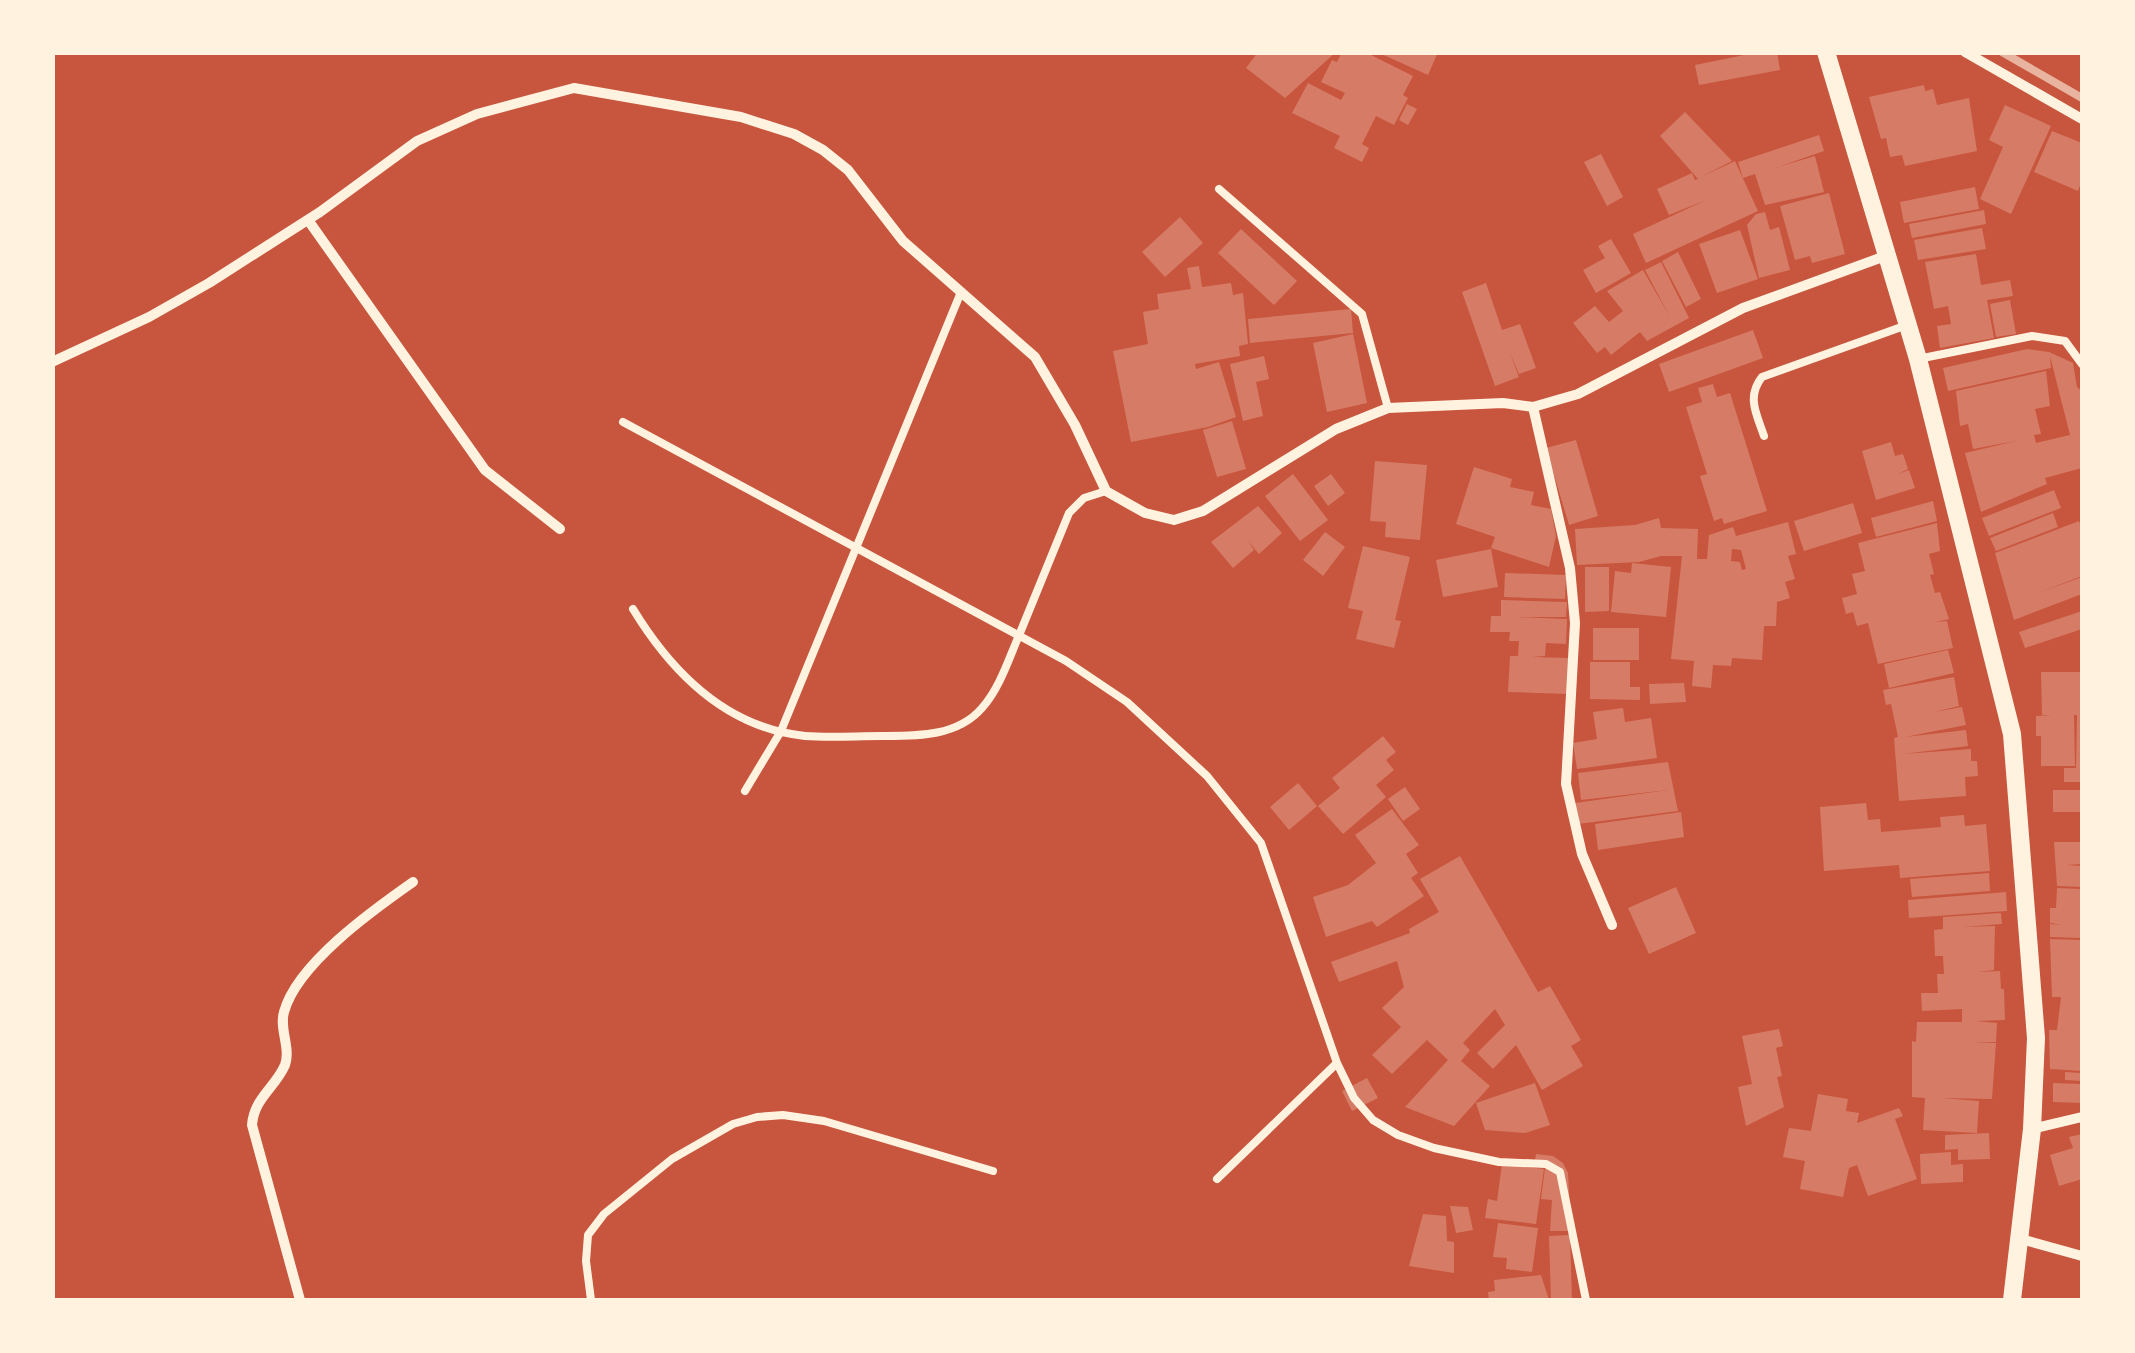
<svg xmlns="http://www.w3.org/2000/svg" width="2135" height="1353" font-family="Roboto,sans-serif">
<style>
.building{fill:#d67c66;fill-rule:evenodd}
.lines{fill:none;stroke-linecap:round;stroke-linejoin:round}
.service{stroke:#fff3e0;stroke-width:8}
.minor{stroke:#fff3e0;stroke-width:10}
.tertiary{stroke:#fff3e0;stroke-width:18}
.rail{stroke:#e9b49f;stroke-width:8}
</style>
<rect width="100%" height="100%" fill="#c8553d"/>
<path class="building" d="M1258 52H1336L1285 98 1246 68Z
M1342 52 1369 54 1413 76 1403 95 1408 98 1394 125 1376 116 1362 144 1369 148 1362 162 1334 148 1340 136 1292 113 1308 83 1341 100 1345 93 1321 82 1332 60 1337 62Z
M1377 52H1438L1428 75Z
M1759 52H1777L1780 70 1699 85 1695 65Z
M1924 85 1925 91 1933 89 1937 105 1969 98 1977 151 1905 166 1902 155 1890 157 1886 138 1881 139 1869 97Z
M1407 104 1417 109 1408 125 1399 120Z
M2005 105 2051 126 2011 214 1980 199 2003 147 1989 140Z
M1685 112 1732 161 1701 177 1735 161 1758 211 1646 263 1633 234 1706 200 1669 215 1657 189 1692 173 1695 180 1698 179 1660 136Z
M2052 131 2082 143V180L2078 191 2034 172Z
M1819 135 1824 151 1775 168 1815 156 1824 192 1765 205 1755 174 1743 178 1738 162Z
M1601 154 1623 197 1607 206 1584 162Z
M1975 187 1979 209 1904 223 1900 202Z
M1829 193 1845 254 1812 263 1810 256 1795 260 1780 206Z
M1984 210 1986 224 1912 238 1909 224Z
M1765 212 1770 230 1779 227 1790 270 1759 278 1747 225 1756 214Z
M1180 217 1203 243 1165 277 1142 252Z
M1982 228 1986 249 1918 260 1914 240Z
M1241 229 1297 281 1274 305 1218 253Z
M1740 230 1758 279 1717 293 1699 244Z
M1611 239 1631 273 1596 293 1583 270 1605 258 1598 246Z
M1678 252 1701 299 1686 307 1662 261Z
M1976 254 1981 285 2010 280 2013 296 1987 300 1994 338 1940 348 1937 326 1951 324 1948 306 1934 309 1925 262Z
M1661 262 1689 318 1647 341 1640 332 1611 355 1605 347 1597 353 1573 323 1595 306 1609 322 1623 311 1607 291 1643 270 1670 317 1645 270Z
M1199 266 1202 287 1231 283 1233 295 1243 293 1248 344 1239 346 1240 356 1195 364 1196 369 1219 362 1236 417 1208 427 1131 442 1113 351 1148 344 1143 312 1159 309 1157 294 1191 289 1187 268Z
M1486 283 1502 330 1520 324 1536 368 1519 374 1510 353 1519 377 1495 386 1462 292Z
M2010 300 2016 334 1996 337 1990 304Z
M1351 309 1353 333 1250 343 1248 319Z
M1753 330 1763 358 1669 392 1659 364Z
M1353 334 1367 403 1327 412 1313 343Z
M2027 349 2049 352 2073 363 2077 387 2082 391V468L2045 478 2047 484 1981 512 1965 453 2016 441 1973 449 1968 424 1960 426 1956 391 2046 371 2050 406 2035 409 2041 434 2034 435 2036 443 2070 435 2050 356 2051 368 1948 391 1943 368Z
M1264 356 1269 379 1256 382 1263 416 1243 421 1230 364Z
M1713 384 1717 397 1730 393 1767 511 1724 524 1722 518 1714 521 1700 476 1707 474 1686 407 1702 402 1698 388Z
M1232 421 1246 469 1217 477 1203 430Z
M1576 440 1598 516 1569 525 1546 448Z
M1891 442 1895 456 1903 454 1908 469 1898 474 1909 470 1915 488 1876 500 1862 451Z
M1375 461 1427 465 1420 540 1385 537 1386 522 1370 521Z
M1474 467 1512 479 1510 487 1534 492 1531 505 1551 509 1556 536 1549 567 1491 548 1495 537 1456 524Z
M1293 474 1328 520 1300 541 1265 496Z
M1331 474 1345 493 1328 506 1314 486Z
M2054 490 2061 508 1989 536 1982 518Z
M1933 501 1937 521 1876 537 1871 518Z
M1853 503 1862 533 1804 551 1794 521Z
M1258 506 1282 533 1259 554 1248 541 1254 550 1233 568 1211 542Z
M2053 513 2058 527 1996 551 1990 538Z
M1659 518 1661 528 1698 529 1697 559H1707L1709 535 1733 527 1736 536 1788 522 1796 554 1788 556 1795 579 1785 582 1790 598 1777 602 1776 626H1764L1762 660 1732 658 1731 666 1713 665 1711 688 1692 686 1694 661 1671 659 1682 556H1661L1639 562 1577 565 1575 529 1635 525ZM1732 549 1741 550 1746 569 1742 570 1740 562 1731 561Z
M2079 521 2082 529V576L2038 593 2082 577V594L2014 620 1995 553Z
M1937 523 1940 551 1929 554 1934 574 1930 575 1935 593 1940 592 1949 619 1935 622 1947 621 1953 648 1878 664 1868 623 1857 626 1853 612 1846 614 1842 598 1857 594 1852 574 1865 571 1858 543Z
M1325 532 1345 547 1323 576 1303 560Z
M1363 546 1410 557 1395 620 1401 621 1394 648 1356 639 1363 611 1348 608Z
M1491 549 1498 587 1443 597 1436 560Z
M1632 563 1671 567 1666 617 1611 612 1615 571 1631 573Z
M1585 567H1609V611L1585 612Z
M1505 573 1566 575 1565 599 1504 597Z
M1501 600 1567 602 1566 617H1516L1567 619 1566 644 1546 643 1545 656 1532 657 1569 658 1568 694 1508 692 1510 656H1518L1519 641H1509L1510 632H1490L1491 616H1501Z
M2082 611V629L2025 648 2019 632Z
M1593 628H1639V660H1593Z
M1948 650 1954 673 1889 688 1884 664Z
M1590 662H1630V687H1640V700L1590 699Z
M2041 672H2082V782H2064V768H2076L2077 715H2074L2075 766H2041V736H2036V716L2052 715H2042Z
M1954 677 1959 706 1934 712 1962 707 1966 725 1905 737 1966 730 1968 746 1903 754 1971 749V761H1977L1978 776 1965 777 1966 796 1899 801 1894 738 1898 737 1891 704 1886 705 1883 690Z
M1684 683 1686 702 1650 704 1649 684Z
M1623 708 1625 722 1651 718 1657 758 1577 769 1573 743 1597 739 1593 712Z
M1383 736 1396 752 1386 760 1394 770 1376 785 1386 797 1343 834 1318 806 1340 788 1332 778Z
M1668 762 1678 811 1578 824 1575 803 1668 790 1581 800 1578 773Z
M1298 783 1317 806 1289 830 1270 807Z
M1405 787 1420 809 1403 821 1388 799Z
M2053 790H2082V812H2053Z
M1866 803 1868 820 1880 819 1881 832 1941 827 1940 817 1964 815 1965 826 1986 824 1990 871 1900 878 1899 865 1824 871 1820 807Z
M1392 809 1419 845 1406 854 1418 873 1411 878 1424 896 1377 927 1372 921 1326 937 1313 897 1348 885 1376 863 1355 835Z
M1681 812 1684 837 1598 850 1595 824Z
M2054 842H2082V864L2066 865 2082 866V887L2057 886Z
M1460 856 1538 992 1550 986 1581 1040 1571 1046 1583 1066 1542 1090 1516 1045 1493 1069 1477 1053 1505 1025 1495 1009 1463 1043 1470 1050 1461 1061 1490 1086 1454 1126 1405 1107 1448 1060 1427 1040 1392 1074 1372 1055 1401 1027 1382 1008 1404 987 1397 961 1339 982 1331 962 1410 933 1409 929 1439 912 1420 879Z
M1989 873 1990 891 1912 897 1910 879Z
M1676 887 1696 933 1649 954 1628 908Z
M2057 888 2082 889V938L2050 937V924L2062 925 2050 923V908H2056Z
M2006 892 2007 911 1909 918 1908 900Z
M2001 913 2002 924 1962 927 1995 926 1994 970 1978 972 2000 971 2001 989H2004L2005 1020 1976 1021 1997 1023 1996 1042 1972 1043H1996L1992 1099 1941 1098 1979 1101 1977 1133 1923 1130 1925 1098 1912 1097V1041L1916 1042 1917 1022H1962V1009L1922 1011 1921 993H1938L1937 974H1944L1943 956H1935L1934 930 1943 929V917Z
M2050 939 2082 940V1071L2050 1069 2049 1030H2057L2061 997H2052Z
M1779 1029 1783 1046 1776 1048 1782 1076 1777 1077 1784 1107 1746 1126 1738 1087 1752 1084 1742 1036Z
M2065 1072 2082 1073V1081L2065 1080Z
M1367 1078 1378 1098 1352 1111 1342 1091Z
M1535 1083 1550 1125 1525 1133 1485 1130 1476 1103Z
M2053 1083 2082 1084V1103L2053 1102Z
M1818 1094 1848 1099 1846 1111 1859 1113 1857 1123 1899 1108 1903 1116 1895 1119 1917 1179 1868 1196 1857 1165 1849 1168 1843 1197 1800 1189 1805 1161 1783 1157 1789 1128 1811 1131Z
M1989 1133 1990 1159 1958 1160V1149L1945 1150V1135Z
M2082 1134V1179L2059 1186 2050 1155 2073 1148 2069 1137Z
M1951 1152V1165L1963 1164V1182L1921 1184 1920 1154Z
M1536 1154 1553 1156 1563 1163 1568 1173 1571 1231H1550L1552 1200 1541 1199 1545 1168 1534 1166Z
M1502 1164 1544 1169 1536 1224 1485 1218 1488 1199 1497 1201Z
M1450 1206 1468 1207 1473 1230 1456 1233Z
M1423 1214 1446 1216 1447 1241 1454 1242V1273L1409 1266Z
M1498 1223 1538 1228 1532 1272 1506 1269 1507 1258 1493 1257Z
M1570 1235 1572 1300H1551L1549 1236Z
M1541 1275 1549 1300H1489L1488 1292 1495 1291 1494 1280Z"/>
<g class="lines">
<path class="service" d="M1219 189 1362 314 1388 408
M1918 359 2032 336 2065 341 2082 364
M623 422 1066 661 1127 702 1207 776 1261 843 1337 1063 1354 1098 1373 1120 1398 1135 1434 1148 1499 1162 1546 1164 1560 1172 1586 1300
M1764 436C1757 415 1746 397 1762 377L1907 325
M633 609C672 673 726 728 805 736 830 738 856 736 882 736 916 736 957 737 982 708 1000 688 1009 658 1020 633 1036 593 1053 553 1069 513L1084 498 1106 491
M745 791 781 731 961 292
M1217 1179 1337 1063
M591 1300 586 1261 588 1235 604 1214 672 1159 733 1124 757 1117 783 1115 824 1121 993 1171"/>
<path class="minor" d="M1965 52 2082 119
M308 220 485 470 560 529
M52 362 149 317 209 283 320 212 417 141 477 114 574 88 741 117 794 134 823 150 848 170 903 241 1035 357 1075 425 1106 491 1145 513 1174 520 1203 511 1336 429 1388 408 1503 403 1533 407 1578 394 1743 308 1888 255
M1533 407 1570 568 1575 623 1566 784 1582 854 1612 925
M2032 1129 2082 1117
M2021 1239 2082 1256
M300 1300 252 1125C254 1098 275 1088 285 1065 291 1048 279 1029 284 1012 297 964 373 910 413 882"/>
<path class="tertiary" d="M1826 52 1918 359 2012 734 2036 1038 2032 1129 2012 1300"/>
<path class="rail" d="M2002 52 2082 98"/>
</g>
<rect width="2135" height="1353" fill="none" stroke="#fff3e0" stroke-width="110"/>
</svg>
